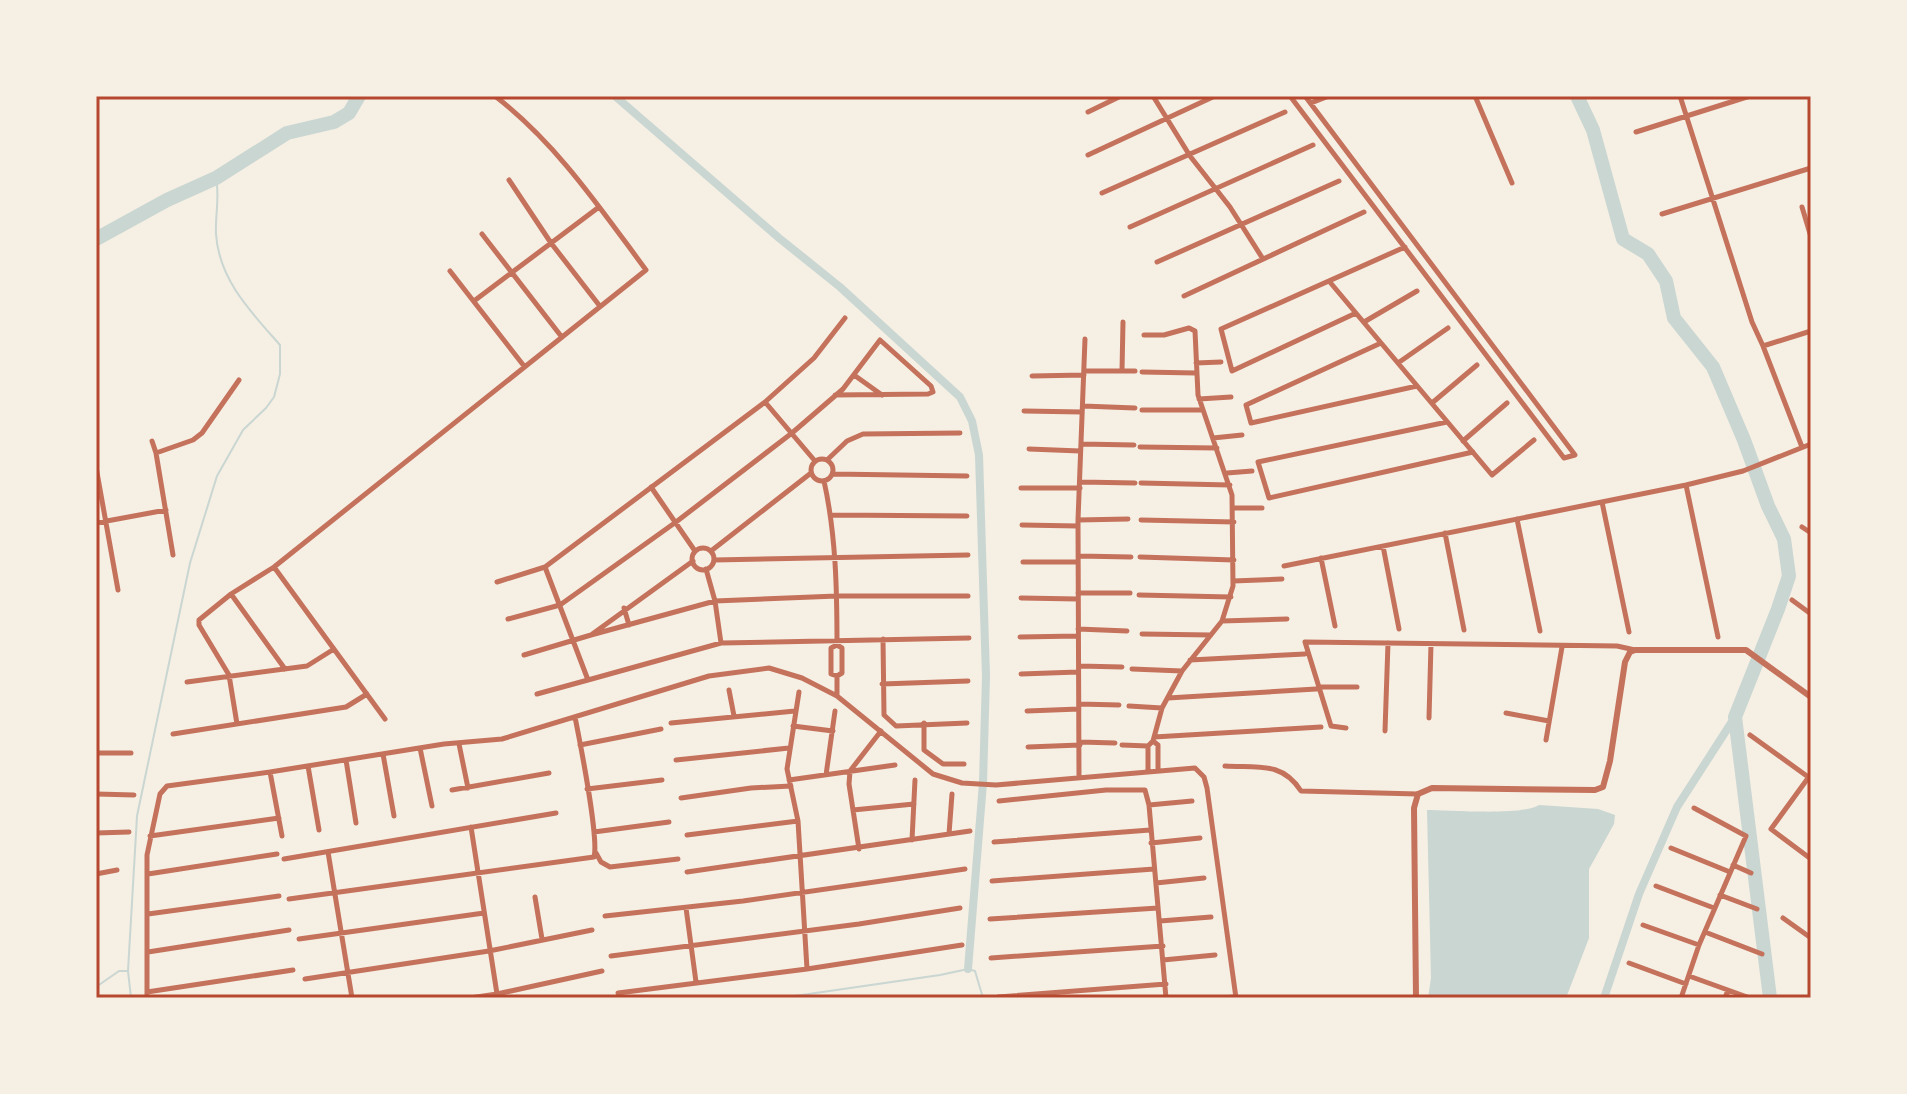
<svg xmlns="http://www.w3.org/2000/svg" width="1907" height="1094" font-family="'IBM Plex Sans',sans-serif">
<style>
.water{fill:#c9d6d2}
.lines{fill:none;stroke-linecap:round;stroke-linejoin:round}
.stream{stroke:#c9d6d2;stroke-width:2}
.canal{stroke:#c9d6d2;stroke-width:8}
.river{stroke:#c9d6d2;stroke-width:14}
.minor{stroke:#c5725c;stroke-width:5}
.tertiary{stroke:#c5725c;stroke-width:6}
.neatline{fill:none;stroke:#b5482f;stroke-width:3}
</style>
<rect width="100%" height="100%" fill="#f6efe4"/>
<path class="water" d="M1539 805 1598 809 1615 815 1614 824 1589 869V938L1566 998H1428L1431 978 1427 810C1450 810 1522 816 1539 805Z"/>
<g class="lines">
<path class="stream" d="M96 987 119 971H127
M131 998 128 971 137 816 190 563 217 476 243 430 266 408 274 397 280 374V345C251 312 219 280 216 234 215 215 220 197 216 178
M781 998 940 975 968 969 975 971 983 998"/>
<path class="canal" d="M615 96 779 238 840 287 960 397 972 421 979 455 986 676 983 783 968 969
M1604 998 1639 894 1677 807 1735 717"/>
<path class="river" d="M1577 96 1593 130 1623 239 1648 254 1666 281 1674 318 1713 367 1744 440 1768 506 1784 539 1789 576 1778 609 1735 717 1770 998
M96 239 167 200 216 178 287 133 334 122 349 113 359 96"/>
<path class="minor" d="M1153 96 1190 156 1230 207 1263 259
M1290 96 1564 458 1575 455 1305 96
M1475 96 1512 183
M1680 96 1752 322 1763 346 1811 331
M1311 103 1329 96
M1088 112 1121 96
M1636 132 1750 96
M1088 155 1215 96
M509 180 551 243 599 305
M1102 193 1285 112
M1802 207 1811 237
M1662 214 1811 168
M1130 227 1313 145
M482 234 561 336
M1157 262 1339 181
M450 271 524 366
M1329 281 1492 475 1534 440
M1184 296 1364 212
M474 301 599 207
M1356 313 1232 371 1221 329 1405 247
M1364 322 1417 291
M1144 335H1164L1189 328 1195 331 1198 395 1232 495 1233 586 1222 621 1182 671 1162 708 1153 741 1148 746V771
M1381 343 1246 405 1251 423 1417 386
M1763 346 1802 447
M1196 363 1221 362
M1398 363 1448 328
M1084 371H1122L1123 322
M1122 371H1135
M1142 372 1196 373
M854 375 882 395
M1032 376 1084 375
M1199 399 1231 397
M765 402 815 461
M1432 403 1477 365
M1083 406 1135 408
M1142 410H1202
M1024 411 1082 412
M1447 422 1258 462 1269 498 1473 452
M1213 438 1242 435
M152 441 156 453
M1463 441 1507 403
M1081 444 1134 445
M1140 447 1217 448
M1029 449 1080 451
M811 470a11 11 0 1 1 22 0a11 11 0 1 1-22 0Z
M827 460 847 441 863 434 960 433
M96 467 118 590
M1227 473 1252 471
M832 474 967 476
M824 481C836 535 837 590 837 645L842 648V673L837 676V696
M1080 482 1135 483
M1141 483 1230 485
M1686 485 1718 637
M651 487 695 551
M1021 488H1080
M1602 502 1629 632
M1234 508H1262
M832 515 967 516
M1517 519 1540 631
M1078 520 1128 519
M1141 520 1234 522
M96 523 166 510
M1022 525 1078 526
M1802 527 1811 533
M1445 533 1464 630
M1383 546 1399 629
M692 559a11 11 0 1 1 22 0a11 11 0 1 1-22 0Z
M711 551 811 473
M173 555 156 453 193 440 202 433 239 380
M1078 556 1131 557
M1140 557 1234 560
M1321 558 1335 626
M714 560 968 555
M1023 562H1078
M1284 566 1686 485 1743 471 1811 444
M706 569 715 601 721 643
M1233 581 1282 579
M497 582 545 567
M1078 593H1130
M231 594 285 669
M1139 595 1231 597
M1021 598 1078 599
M1792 600 1811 614
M624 608 629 625
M508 619 560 605 676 522 792 433 843 389 880 340 931 386 933 392 928 394 835 395
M1222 621 1287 619
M1078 629 1127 631
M1142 634 1211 635
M591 635 715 601 837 596H968
M1020 637 1078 636
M883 639 884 715 896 726 967 723
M837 645 831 648V674L837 676
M524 655 591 635 693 561
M1190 660 1305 654
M1079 666 1122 667
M1132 669 1182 671
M1021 674 1078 672
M588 680 721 643 969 638
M187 682 307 666 334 649
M882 684 968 681
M1319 687H1357
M729 690 734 716
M799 692 787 769 798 821 807 969
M537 694 588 680 545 567 765 402 814 358 845 318
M1168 698 1316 689
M1079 704 1119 705
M1129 706 1162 708
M1027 711 1079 709
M1506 713 1549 721
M1429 718 1431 644
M385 719 274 567 646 270C600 208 557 144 495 96
M671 723 795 711
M924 723V750L943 764H964
M237 724 229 675 199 625V620L231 594 274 567
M793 726 833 731
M1346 728 1331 726 1305 642 1617 646 1635 650
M1385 731 1388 643
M173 734 346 707 367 694
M1750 735 1811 779
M1154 737 1321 727
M1546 740 1562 647
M1153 741 1158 745V770
M1080 742 1115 743
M459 744 468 788
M580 745 661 729
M1122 745 1148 746
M1028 747 1080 745
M420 748 432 806
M96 753H131
M383 754 394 816
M346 760 356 823
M676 760 789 748
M308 766 319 830
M1225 766C1257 768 1282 761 1301 791L1418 794
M270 772 282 836
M1811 774 1771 829 1811 859
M826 775 835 711
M1079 777 1078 520 1085 339
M789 780 895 765
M587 789 662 780
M452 790 549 773
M96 794 134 795
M681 798 751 788 791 786
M999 801 1106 790H1145L1149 805 1166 998
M1149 805 1192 801
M853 810 914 804
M594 832 669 822
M96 833 129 832
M949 834 952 794
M687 835 798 821
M150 836 279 818
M912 840 915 780
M994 842 1150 830
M1151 843 1200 838
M1671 848 1730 872
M859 849 849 784 850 771 881 731
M328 852 352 998
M596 853 601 862 610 867 678 859
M284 859 556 813
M1733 865 1751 873
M687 872 970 831
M96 874 117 870
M148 874 277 854
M992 881 1154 869
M1156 883 1204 878
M1656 886 1714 908
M1720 895 1757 909
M535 897 542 939
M289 899 594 857C599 839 580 742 575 717
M686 908 696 982
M148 914 279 896
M605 916 743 901 965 869
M1783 918 1811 938
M990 919 1158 908
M1160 921 1211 917
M1643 925 1699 945
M1705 932 1762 954
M299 939 484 913
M148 952 289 930
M611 956 859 924 960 908
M991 958 1163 946
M1163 960 1215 955
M1629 963 1686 984
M1689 976 1750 998
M305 979 489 951 592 930
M147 992 293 970
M618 993 807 969 962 945
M998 997 1166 984
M147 998V855L160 794 167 786 270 772 444 744 502 739 709 676 769 668 802 678 837 696 933 774 962 783 996 785 1195 768 1204 777 1207 788 1236 998
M470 998 497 994 471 827
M497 998V994L602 971
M1219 998 1236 997
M1681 998 1699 945 1746 836 1694 808
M1725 998 1728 990"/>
<path class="tertiary" d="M1416 998 1414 808 1418 794 1432 788 1595 790 1603 787 1610 761 1625 662 1630 652 1635 650H1746L1811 697"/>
</g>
<rect width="1907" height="1094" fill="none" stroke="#f6efe4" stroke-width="196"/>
<rect x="98" y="98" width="1711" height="898" class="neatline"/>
</svg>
